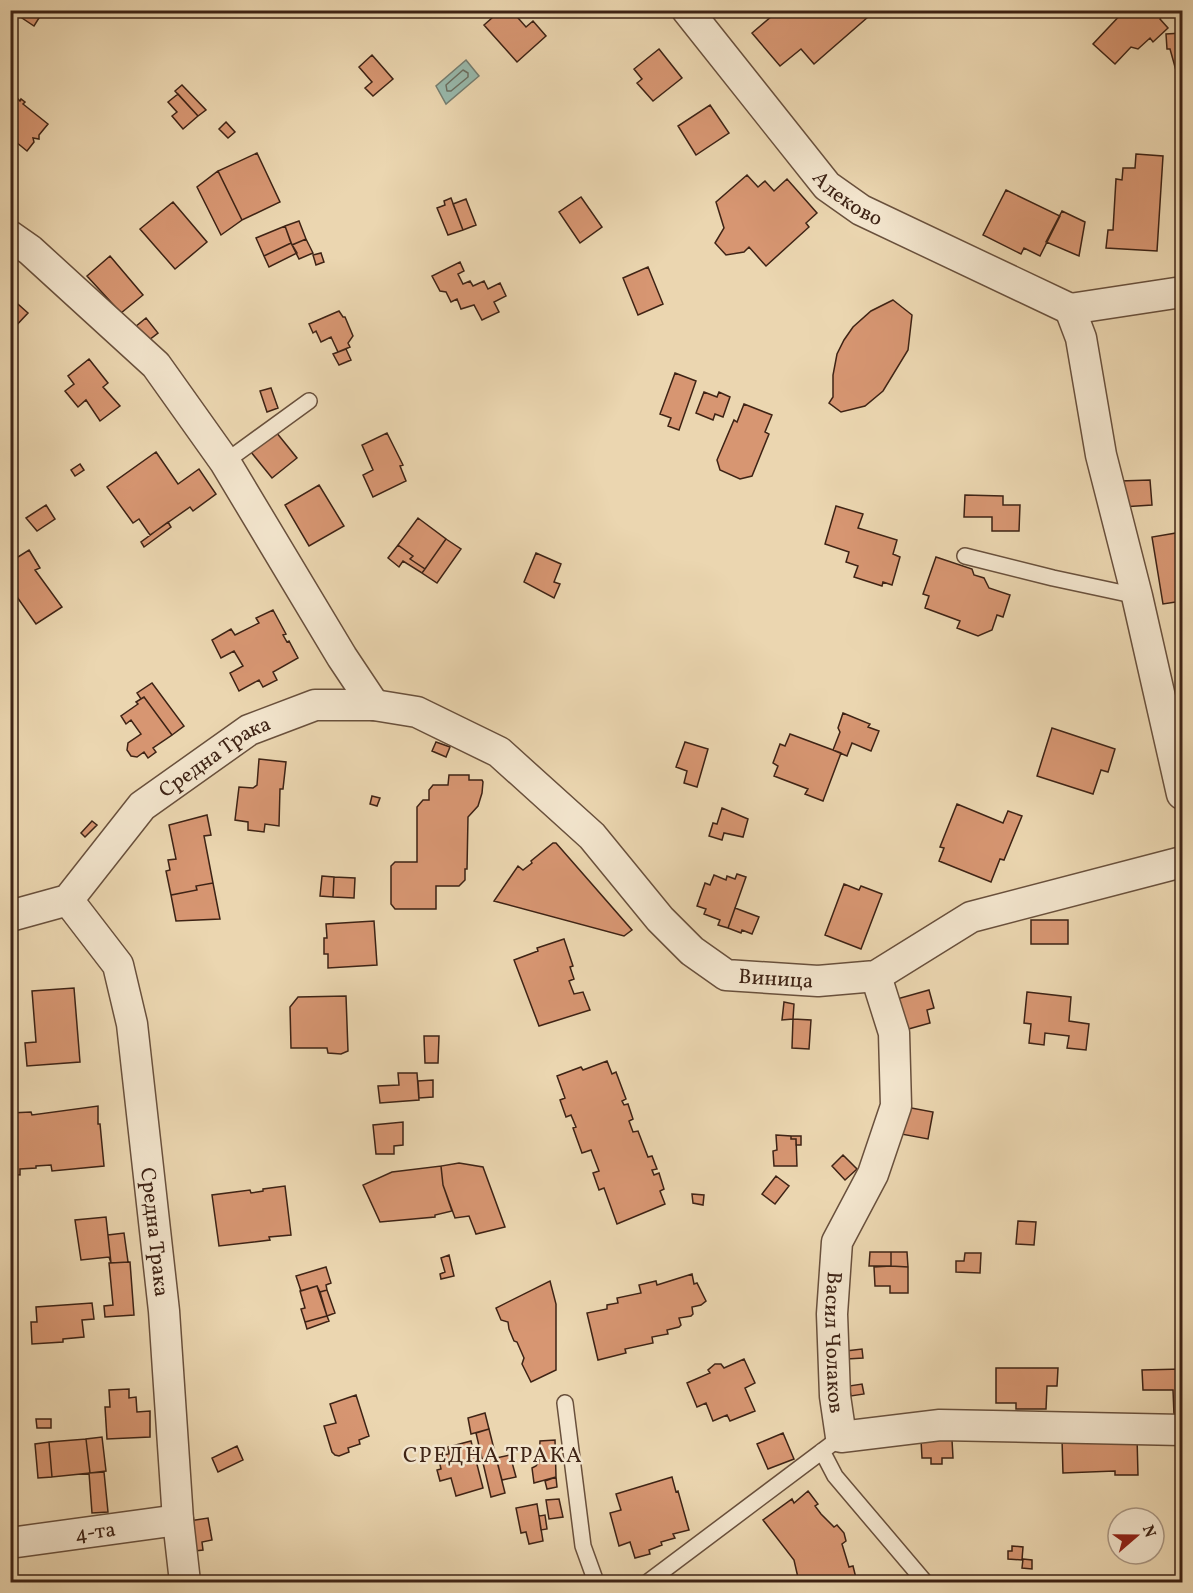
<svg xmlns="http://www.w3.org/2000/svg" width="1193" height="1593" font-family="Vollkorn,serif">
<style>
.water{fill:#98b9ac;stroke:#747d70;stroke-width:1.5}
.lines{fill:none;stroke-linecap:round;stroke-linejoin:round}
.shore{stroke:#6b6e60;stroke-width:1.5}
.building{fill:#d79672;stroke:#3e2315;stroke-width:1.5}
.service-casing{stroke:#69503c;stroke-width:18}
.minor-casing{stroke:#69503c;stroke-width:33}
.service{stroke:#f2e4cc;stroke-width:15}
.minor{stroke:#f2e4cc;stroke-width:30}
.labels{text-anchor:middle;stroke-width:5;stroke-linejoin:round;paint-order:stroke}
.street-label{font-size:21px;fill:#3e2315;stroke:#f2e4cc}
.neighbourhood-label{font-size:22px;letter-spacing:1.5px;fill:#3e2315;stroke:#f2e4cc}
</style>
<rect width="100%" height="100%" fill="#ebd6b0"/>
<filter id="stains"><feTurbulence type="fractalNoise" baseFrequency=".00333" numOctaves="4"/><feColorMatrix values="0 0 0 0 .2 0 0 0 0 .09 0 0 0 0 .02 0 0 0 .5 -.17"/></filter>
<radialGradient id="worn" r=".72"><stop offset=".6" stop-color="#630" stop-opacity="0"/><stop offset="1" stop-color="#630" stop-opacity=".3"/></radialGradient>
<path class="water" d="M466 60 479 76 446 104 436 86Z"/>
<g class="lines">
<path class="shore" d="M463 70 468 73V77L451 91H447L446 85Z"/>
</g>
<path class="building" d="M10 10H44L34 26Z
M501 10H511L526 27 533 21 546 36 517 62 484 25Z
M779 10H876L814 64 801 49 780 66 752 33Z
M1125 10H1164L1160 19 1168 28 1153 42 1150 38 1138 49 1131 47 1115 64 1093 44Z
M1182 33V74H1177L1170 49H1167L1166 34Z
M659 49 682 78 653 101 637 83 642 79 634 69Z
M372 55 393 79 373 96 365 88 372 82 359 67Z
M182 85 206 110 198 116 175 91Z
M178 94 198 116 183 129 172 116 177 112 168 102Z
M15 96 20 101 21 99 25 102 23 104 48 124 39 135V139L33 138 34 142 27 151 16 142 10 143V102Z
M710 105 729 133 696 155 678 126Z
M226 122 235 132 228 138 219 129Z
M257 153 280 202 242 220 218 171Z
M1136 154 1163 156 1157 251 1106 248 1108 230H1113L1116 179 1122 180 1123 168H1135Z
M218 171 242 220 221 235 197 187Z
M747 175 758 187 765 181 774 191 787 179 817 213 806 223 809 227 766 266 749 247 744 252 726 255 715 243 724 228 716 202Z
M1006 190 1060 216 1040 256 1024 248 1021 254 983 235Z
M581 197 602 227 580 243 559 212Z
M451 198 463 230 448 235 437 208 445 205 444 201Z
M466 199 476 225 463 230 453 204Z
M173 202 207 242 175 269 140 229Z
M1062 211 1085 222 1079 256 1046 242Z
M299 221 306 239 292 245 285 226Z
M285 226 291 243 264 256 256 238Z
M306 239 313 253 299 259 292 245Z
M291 243 297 253 269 267 264 256Z
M321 253 324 262 316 265 313 255Z
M110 256 143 295 121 313 87 276Z
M460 262 464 271 458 274 463 284 470 281 473 286 484 281 488 289 500 283 506 296 494 302 499 312 482 320 474 305 461 309 457 299 451 302 446 292 440 291 432 276Z
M648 267 663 304 638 315 623 278Z
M10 297 28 313 10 332Z
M893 300 912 315 908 350 883 391 865 406 841 412 829 403 833 397V375L837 354 844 340 853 327 871 311Z
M339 311 343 317H345L353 336 348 343 350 347 338 352 331 337 321 342 316 331 313 333 309 324Z
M146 318 158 333 140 347 129 332Z
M346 349 351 360 339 365 333 354Z
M89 359 108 383 103 387 120 406 100 421 86 400 78 407 65 391 74 384 68 376Z
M675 373 696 381 679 430 668 426 671 418 660 414Z
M271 388 278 408 267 412 260 391Z
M704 392 717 397 719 392 730 397 723 417 715 414 713 420 696 413Z
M744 404 772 415 765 432 769 434 752 476 740 479 720 470 717 460 734 420 737 422Z
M276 432 297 458 272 478 251 452Z
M387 433 403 465 400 466 406 481 373 497 363 475 373 470 362 445Z
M156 452 178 484 199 469 216 494 193 511 190 507 150 535 139 519 133 523 107 487Z
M80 464 84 470 75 476 71 470Z
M1150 480 1152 505 1122 507 1120 481Z
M319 485 344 526 309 546 285 505Z
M965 495 1003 496V505H1020L1019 531H992V517H964Z
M46 505 55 519 37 531 26 518Z
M836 506 863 514 858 528 897 540 893 554 900 557 892 585 883 582 882 586 854 577 858 566 846 562 849 552 825 544Z
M418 518 446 539 425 569 410 559 413 556 398 545Z
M168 522 171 527 144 547 141 542Z
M1182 532V601L1163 604 1152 537Z
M446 539 461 549 437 583 422 573Z
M398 545 413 556 410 559 425 569 422 573 403 561 399 567 388 558Z
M29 550 40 568 35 570 62 607 36 624 10 587V562Z
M536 553 561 564 554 582 560 584 554 598 524 582Z
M936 557 972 569 974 575 984 578 989 588 1010 595 1003 617 997 615 992 630 978 636 957 628 960 621 925 608 929 596 923 594Z
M273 610 286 634 283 635 287 642 289 641 298 658 273 672 277 680 263 687 259 680 239 691 230 673 243 666 234 651 221 658 212 640 231 629 235 635 259 623 256 618Z
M152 683 184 726 172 735 144 697 141 699 137 693Z
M144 697 172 735 153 748 156 752 148 758 144 752 137 757 131 756 127 750 128 743 141 734 131 720 126 724 121 716 138 704 136 702Z
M843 713 870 724 868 727 879 731 871 751 852 743 847 756 833 750 840 732 838 728Z
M1052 728 1115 749 1108 772 1101 770 1093 794 1037 776Z
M790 734 841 753 823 801 805 794 808 789 774 776 778 766 773 763 780 744 785 746Z
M436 742 450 747 446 757 432 751Z
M685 742 708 749 697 787 684 783 687 771 676 767Z
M259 759 286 762 283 789H280L279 826 265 824 264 832 248 830V822L235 820 239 787 253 788 257 785Z
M449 775H469V780H482L483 782 482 793 478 806 468 817 467 869H465V880L459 886H436V909H395L391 904V866L395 862H417V807L423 800H429V790L433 785H448Z
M372 796 380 798 377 806 370 804Z
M957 804 1003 823 1008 811 1022 816 1004 860 1000 859 991 882 939 861 944 848 940 847Z
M722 808 748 819 743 837 724 833 722 840 709 836 713 823 717 824Z
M207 815 211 835 204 836 213 883 196 886 197 890 171 895 166 871 170 870 168 860 176 859 169 825Z
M92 821 97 825 85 837 81 833Z
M553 843H556L632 930 624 936 494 901 518 866 523 870 532 863 531 861Z
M737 874 746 877 728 928 718 925 720 920 704 914 706 909 697 906 705 883 710 885 714 875 726 880 727 876 735 879Z
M322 876 334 877 333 897 320 896Z
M334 877 355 878 354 898 333 897Z
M213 883 220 919 176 921 171 895 197 890 196 886Z
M844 884 859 890 861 886 882 894 861 949 825 935Z
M735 908 759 917 752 934 742 930 741 933 728 928Z
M1031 920H1068V944H1031Z
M374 921 377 965 328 968V954H324V938H327L326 924Z
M564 939 573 966 570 967 574 979 569 981 574 994 583 992 590 1010 539 1026 514 960 538 951 537 948Z
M74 988 80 1062 27 1066 25 1043 36 1042 32 991Z
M929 990 934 1008 927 1010 930 1023 905 1030 897 999Z
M1027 992 1071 997 1069 1021 1089 1024 1086 1050 1067 1048 1069 1036 1045 1033 1044 1045 1029 1043 1031 1024 1024 1023Z
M346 996 348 1051 341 1054 328 1053 327 1048H291L290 1007 298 997Z
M784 1002 794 1004 793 1019 782 1020Z
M793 1019 811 1020 809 1049 792 1048Z
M424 1036H439L438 1063H425Z
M607 1061 612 1074 616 1072 626 1099 622 1101 624 1105 628 1104 633 1119 629 1121 633 1132 638 1131 648 1157 652 1156 657 1169 652 1170 654 1175 659 1173 664 1189 660 1191 665 1204 617 1224 604 1188 599 1190 593 1173 599 1171 591 1150 582 1153 573 1128 576 1127 571 1115 566 1117 560 1100 565 1098 557 1076 581 1067 583 1070Z
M398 1073H417L419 1100 380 1103 378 1086 399 1085Z
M433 1080V1097L419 1098 418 1081Z
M98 1106V1124H100L104 1166 52 1171 51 1165 36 1166V1168L20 1169V1175L10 1174V1113L31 1112 32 1115Z
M906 1107 933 1112 928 1139 901 1134Z
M403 1122V1145L394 1146V1154H376L373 1125Z
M776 1135 791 1136V1139H796L797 1166H774L773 1151 777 1150Z
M791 1136H801V1145H796V1139H791Z
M843 1155 857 1169 845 1180 832 1166Z
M459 1163 483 1167 505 1227 476 1234 469 1216 455 1218 443 1185 441 1166Z
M441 1166 443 1185 452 1211 435 1215V1217L380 1222 363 1185 392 1172Z
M776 1176 789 1186 775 1204 762 1194Z
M285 1186 291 1235 269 1237 270 1240 219 1246 212 1195 250 1190 251 1193 263 1191V1189Z
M692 1194 704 1195 703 1205 693 1203Z
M106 1217 111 1263 109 1257 81 1260 75 1220Z
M1018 1221 1036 1222 1034 1245 1016 1244Z
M124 1233 128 1262 111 1263 108 1235Z
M870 1252H891V1266H869Z
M891 1252H907L908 1267 891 1266Z
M965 1253H981L980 1273 956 1272V1261H964Z
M449 1255 454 1276 441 1279 440 1274 445 1272 441 1258Z
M130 1262 134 1315 105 1317 104 1306 113 1305 109 1263Z
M891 1266 908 1267V1293H890V1286H875L874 1267Z
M326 1267 331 1283 326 1285 327 1290 320 1292 317 1286 301 1291 296 1276Z
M692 1274 694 1284 697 1283 706 1301 701 1305 692 1307 693 1314 691 1316 679 1318 681 1325 679 1327 667 1330 668 1334 652 1337 653 1343 625 1349 626 1353 598 1360 587 1313 607 1309V1305L618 1303 617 1298 641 1293 639 1285 656 1281 657 1285Z
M550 1281 556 1304V1370L531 1382 522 1364 524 1358 517 1342 514 1341 509 1329 508 1322 501 1320 496 1308Z
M317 1286 327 1316 305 1322 301 1309 305 1308 300 1291Z
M327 1290 335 1313 327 1316 320 1292Z
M92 1303 94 1319 82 1320 84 1337 63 1339V1342L32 1344 31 1322H37L36 1307Z
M327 1316 329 1321 307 1329 305 1322Z
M862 1349 863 1358 847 1359 846 1351Z
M744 1359 755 1383 745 1388 755 1411 730 1421 727 1415 713 1421 706 1403 697 1407 687 1383 710 1373 708 1370 715 1364H721L724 1368Z
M996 1368H1058L1057 1386H1047L1046 1409H1016V1403H996Z
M1182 1369V1414L1174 1415 1173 1390H1143L1142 1370Z
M862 1384 864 1394 851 1396 849 1386Z
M129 1389V1398L136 1397 137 1412 150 1411V1437L107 1439 105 1407H110L109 1390Z
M356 1395 369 1436 359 1440 360 1444 348 1448 349 1452 339 1456 335 1455 332 1452 324 1426 336 1423 330 1404Z
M485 1413 489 1429 471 1434 468 1418Z
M36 1419H51V1428H37Z
M489 1429 505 1493 491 1497 476 1433Z
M783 1433 794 1459 768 1469 757 1444Z
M102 1437 106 1471 90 1473 86 1439Z
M1137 1437 1138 1475H1115V1471L1063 1473 1062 1439Z
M86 1439 90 1473 52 1477 49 1442Z
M555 1440 556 1477 534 1483 532 1468 536 1466 539 1462 540 1441Z
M921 1440H952L953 1458H942V1464H931V1458H922Z
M471 1441 483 1488 456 1496 451 1478 440 1481 437 1470 441 1469 438 1456 449 1454 448 1447Z
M49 1442 52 1477 38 1478 35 1444Z
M237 1446 243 1460 218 1472 212 1458Z
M510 1455 516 1477 502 1480 496 1458Z
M104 1472 108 1512 92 1513 89 1473Z
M556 1477 557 1487 547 1489 545 1481Z
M672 1477 676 1492 678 1491 689 1530 673 1534 675 1538 661 1542 662 1545 649 1550 650 1554 635 1558 630 1542 619 1546 610 1513 621 1510 616 1494Z
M808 1491 818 1504 815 1506 821 1514 834 1527 837 1525 844 1533 846 1541 842 1544 849 1567 853 1566 857 1582H799L794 1560 763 1520 792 1499 794 1503Z
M559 1499 563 1517 549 1519 546 1500Z
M537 1504 543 1541 529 1544 526 1532 521 1533 516 1508Z
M545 1515 547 1529 541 1530 539 1516Z
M208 1518 212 1540 202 1542 203 1550 186 1552 183 1522Z
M1012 1546 1023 1547 1022 1560 1008 1559V1551H1012Z
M1023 1559 1032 1560V1569L1022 1568Z"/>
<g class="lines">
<g class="service-casing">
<path id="service" d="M225 462 309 401
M965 556 1053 578 1137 596
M565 1403 583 1546 596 1582
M822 1451 835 1476 925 1582
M648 1582 841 1437"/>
</g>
<g class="minor-casing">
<g id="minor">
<path id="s1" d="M687 10 827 186 861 210 1070 309"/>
<path d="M10 236 30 250 156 365 225 462 342 657 374 705"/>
<path d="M1070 309 1081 338 1101 455 1137 596 1182 794"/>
<path d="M1070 309 1182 292"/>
<path id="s2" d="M68 900 118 965 132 1024 164 1311 178 1520 185 1582"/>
<path id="s3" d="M10 916 68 900 142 806 249 730 315 705H374L417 712 499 752 592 836 660 919 692 951 726 975 818 981 876 976 971 917 1182 862"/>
<path id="s4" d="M876 976 894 1033 896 1106 873 1174 837 1242 832 1314 835 1396 841 1437 940 1425 1182 1430"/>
<path id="s5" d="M10 1543 178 1520"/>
</g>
</g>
<use href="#service" class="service"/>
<use href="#minor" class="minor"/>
</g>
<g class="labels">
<g class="street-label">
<text dy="7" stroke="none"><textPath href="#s1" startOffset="249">Алеково</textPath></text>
<text dy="7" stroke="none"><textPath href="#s3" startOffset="268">Средна Трака</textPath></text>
<text dy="7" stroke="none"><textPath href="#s3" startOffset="945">Виница</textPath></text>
<text dy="7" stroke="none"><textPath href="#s2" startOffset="352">Средна Трака</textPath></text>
<text dy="7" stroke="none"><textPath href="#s4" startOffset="382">Васил Чолаков</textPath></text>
<text dy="7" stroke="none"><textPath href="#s5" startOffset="86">4-та</textPath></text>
</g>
<g class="neighbourhood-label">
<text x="493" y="1462">СРЕДНА ТРАКА</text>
</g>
</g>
<rect width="1193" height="1593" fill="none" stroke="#ebd6b0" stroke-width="36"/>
<rect x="12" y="12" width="1169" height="1569" fill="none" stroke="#3e2315" stroke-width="3"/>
<rect x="18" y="18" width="1157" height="1557" fill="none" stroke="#3e2315" stroke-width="1.5"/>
<g transform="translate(1136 1536) rotate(70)"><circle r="28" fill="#f2e4cc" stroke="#aa9783" stroke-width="1.5"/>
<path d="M0-4.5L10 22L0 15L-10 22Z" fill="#8f2418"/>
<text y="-9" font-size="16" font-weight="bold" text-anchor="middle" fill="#3e2315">N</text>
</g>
<rect width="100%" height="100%" filter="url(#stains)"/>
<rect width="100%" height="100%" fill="url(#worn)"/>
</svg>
